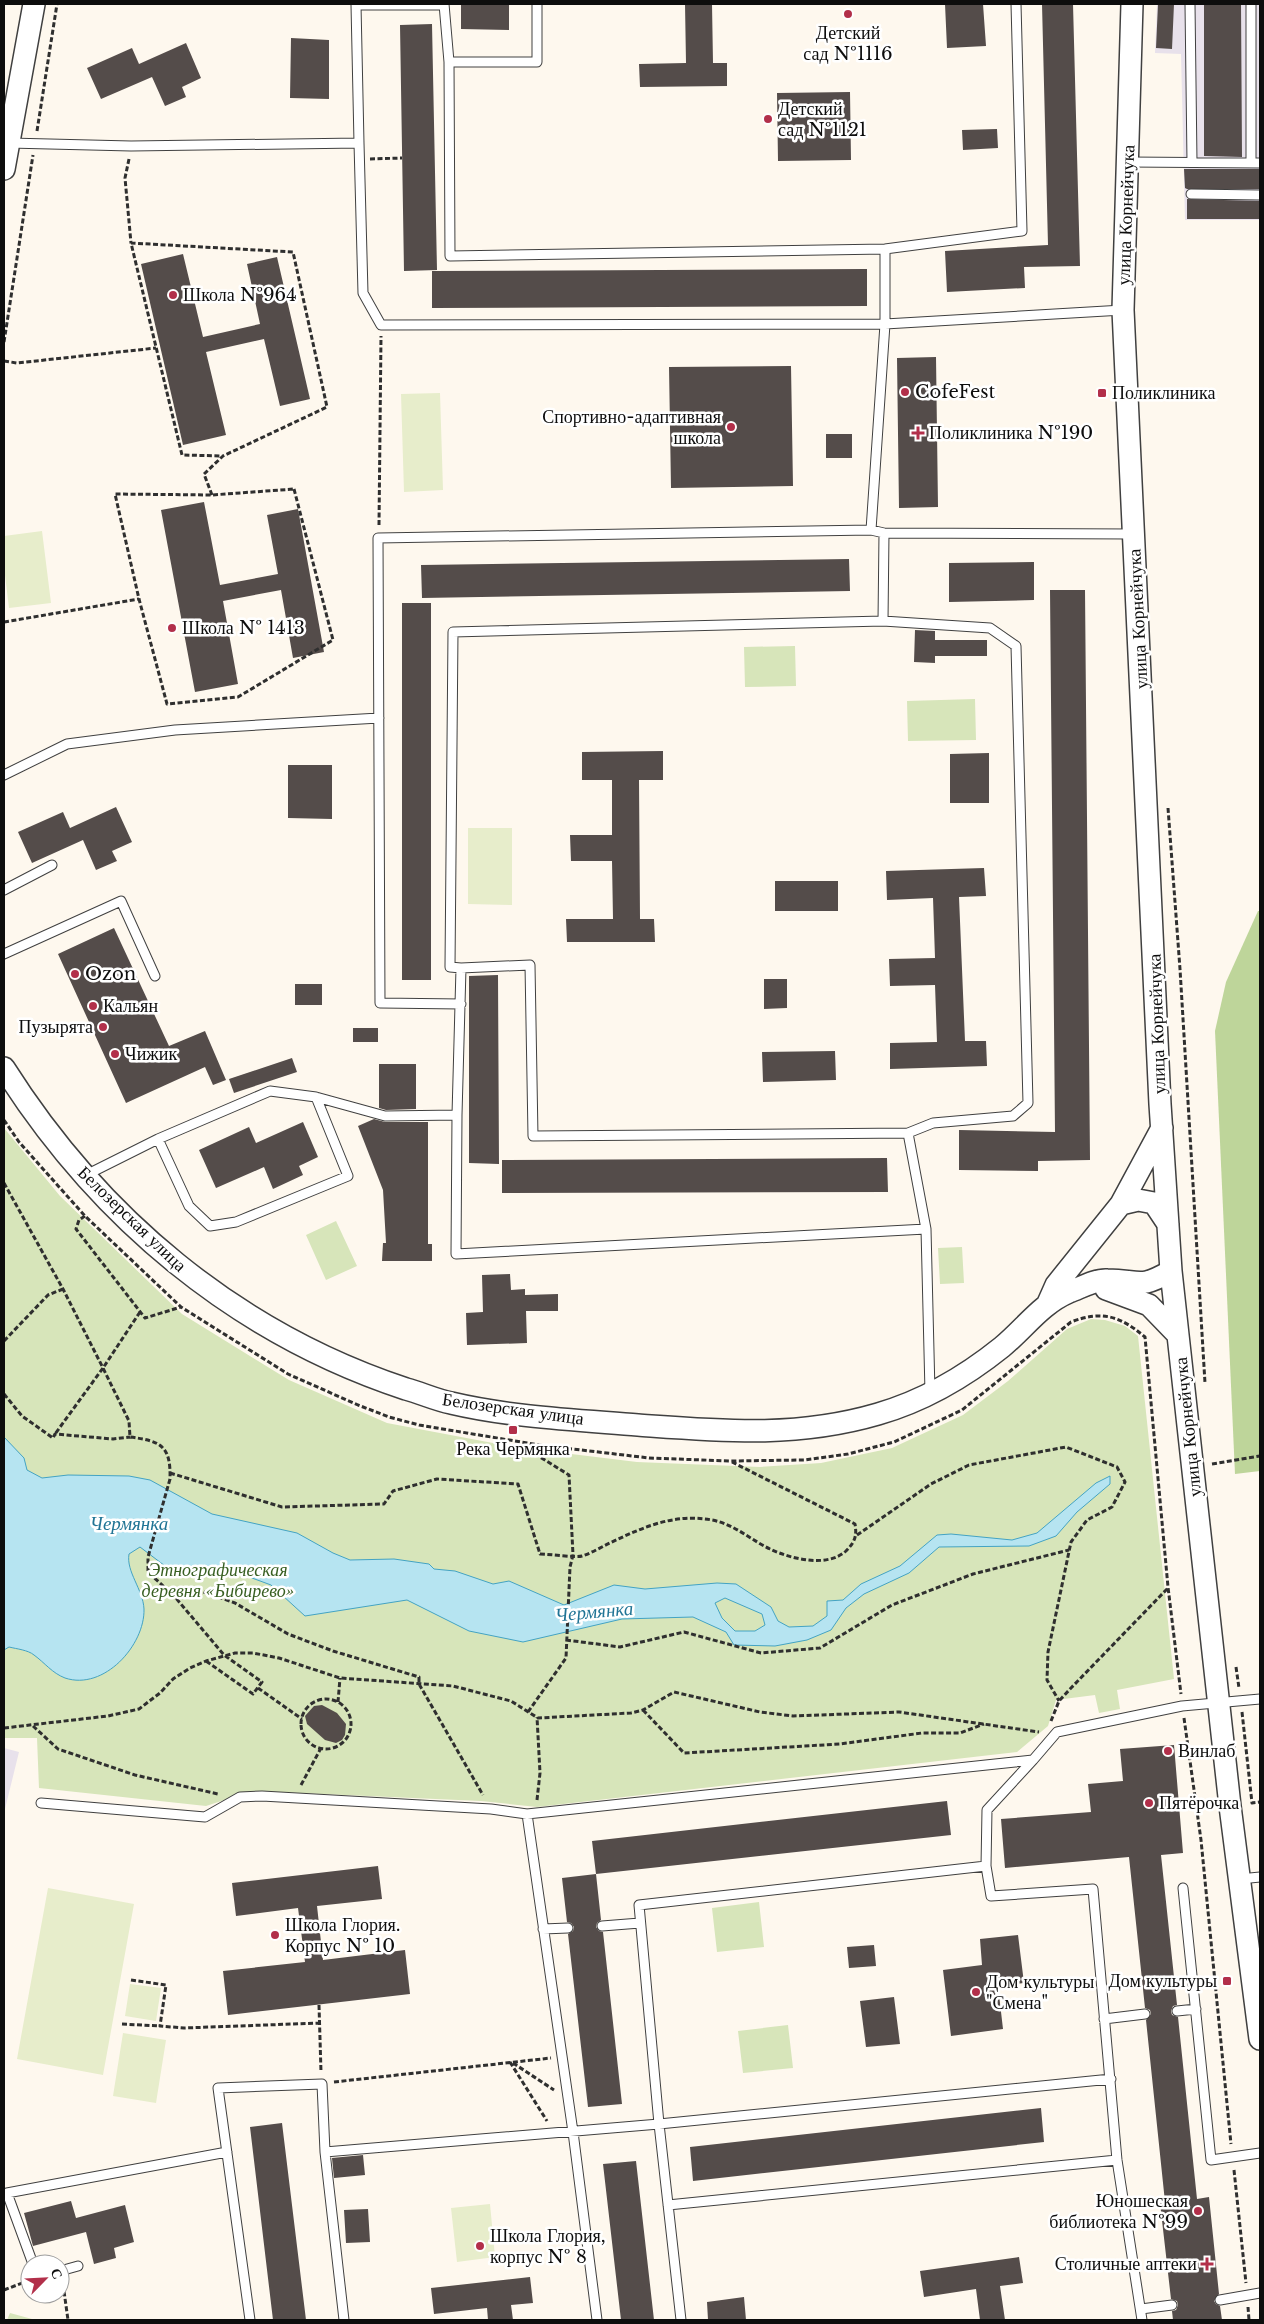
<svg xmlns="http://www.w3.org/2000/svg" width="1264" height="2324" font-family="'Libre Baskerville',serif">
<style>
.industrial{fill:#e8e1eb}
.green{fill:#d7e5ba}
.forest{fill:#bed59a}
.pitch{fill:#e7edcb}
.water{fill:#b6e4f1;stroke:#43a3c3;fill-rule:evenodd}
.building{fill:#544c4a}
.lines{fill:none;stroke-linecap:round;stroke-linejoin:round}
.service-casing{stroke:#404040;stroke-width:11}
.tertiary-casing{stroke:#404040;stroke-width:24}
.path{stroke:#2f2f2f;stroke-width:3;stroke-dasharray:5 2.5;stroke-linecap:butt}
.service{stroke:#fff;stroke-width:9}
.tertiary{stroke:#fff;stroke-width:21}
.poi-dot{fill:#b22f4a;stroke:#fff;stroke-width:2}
.labels{text-anchor:middle;stroke-width:5;stroke-linejoin:round;paint-order:stroke}
.poi-label{font-size:18px;fill:#0d0d0d;stroke:#fff;text-anchor:start}
.street-label{font-size:18px;fill:#0d0d0d;stroke:#fff}
.park-label{font-size:18px;font-style:italic;fill:#385f22;stroke:#fff}
.water-label{font-size:19px;font-style:italic;fill:#207495;stroke:#fff}
</style>
<rect width="100%" height="100%" fill="#fef8ee"/>
<path class="industrial" d="M1157 4H1260V220H1185L1181 54 1155 53Z
M4 1748 19 1752 4 1813Z"/>
<path class="green" d="M795 646 796 686 745 687 744 647Z
M975 699 976 740 908 741 907 701Z
M4 1128 60 1196 182 1314 289 1380 387 1423 514 1447 637 1462 760 1467 821 1463 892 1448 963 1415 1008 1381 1067 1329 1091 1319 1105 1320 1125 1326 1138 1336 1174 1679 1117 1690 1120 1709 1099 1713 1095 1695 1056 1700 1048 1726 1017 1752 537 1807 481 1801 252 1791 206 1806 39 1788 37 1738H4Z
M336 1221 357 1266 326 1280 306 1235Z
M962 1247 964 1283 940 1284 938 1248Z
M759 1902 764 1947 717 1952 712 1908Z
M788 2025 793 2068 743 2073 738 2031Z
M10 2313 32 2319V2320H7Z"/>
<path class="forest" d="M1258 911H1260V1471L1235 1474 1215 1031 1226 982Z"/>
<path class="pitch" d="M440 393 443 490 404 492 401 394Z
M42 531 51 603 9 608 4 567V536Z
M468 828H512V905L468 904Z
M48 1888 134 1904 103 2075 17 2059Z
M130 1984 161 1988 156 2021 125 2016Z
M123 2033 166 2040 156 2103 113 2096Z
M490 2204 495 2257 457 2262 451 2208Z"/>
<path class="water" d="M4 1437 24 1458 27 1470 42 1478 68 1475 129 1476 150 1480 212 1514 297 1533 333 1553 350 1560 394 1559 429 1564 434 1569 455 1571 493 1584 509 1581 564 1605 614 1585 645 1589 717 1583 736 1584 771 1607 778 1621 789 1627 813 1626 827 1616V1601L843 1600 861 1584 900 1566 937 1535 951 1534 1012 1540 1037 1533 1096 1483 1110 1476V1484L1077 1512 1056 1536 1029 1546 939 1547 909 1573 864 1594 846 1608 831 1630 807 1640 775 1646 734 1645 726 1632 693 1617 622 1619 523 1642 469 1631 407 1600 305 1616 271 1585 222 1567 173 1572 140 1547 129 1554C126 1572 143 1589 144 1609 145 1645 104 1691 65 1678 52 1673 45 1663 34 1655 28 1650 17 1649 9 1647L4 1650ZM725 1598 762 1614 765 1625 755 1631H735L722 1618 715 1603Z"/>
<path class="building" d="M461 4H509V30L461 29Z
M685 4H712L713 63H727V86L640 87 639 64 686 63Z
M945 4H983L986 46 947 48Z
M1042 4H1073L1080 266 1024 267 1025 288 947 292 945 251 1048 245Z
M1158 4H1174L1172 49 1156 48Z
M1204 4H1241L1242 157 1204 156Z
M432 24 437 270 404 271 400 25Z
M291 38 329 40V99L290 98Z
M186 43 201 78 182 87 186 97 165 106 152 77 101 99 87 68 132 48 139 64Z
M850 92 851 160 778 161 777 93Z
M997 129 998 148 963 150 962 130Z
M1184 169H1260V189H1187L1185 188Z
M1187 199 1260 201V219H1187Z
M183 254 203 337 260 324 247 264 277 257 310 399 280 406 264 339 206 352 226 435 183 445 141 264Z
M867 269V306L432 308V271Z
M936 357 938 507 899 508 897 358Z
M791 366 793 486 671 488 669 367Z
M826 434H852V458H826Z
M204 502 220 585 278 574 267 515 298 509 324 652 293 658 281 590 223 601 238 684 195 692 161 510Z
M849 559 850 591 422 598 421 565Z
M1034 562V600L949 602V563Z
M1050 590H1085L1090 1160 1038 1161V1171L959 1170V1130L1055 1132Z
M402 603H431V980H402Z
M915 630 935 631V640H987V656H935V663L914 662Z
M663 751V780H639L640 919H654L655 942H567L566 919H613L612 861H571L570 835H612V780H582V752Z
M989 753V803H950V754Z
M288 765H332V819L288 818Z
M116 807 132 842 112 851 117 861 96 870 83 840 32 863 18 832 63 812 70 828Z
M984 868 986 896 959 897 965 1041H986L987 1066 890 1069V1043L937 1042 935 985 890 986 889 959 935 958 933 898 887 900 886 871Z
M775 881H838V911H775Z
M114 928 169 1046 205 1031 226 1080 213 1085 205 1067 126 1103 58 954Z
M498 975 499 1164 469 1163V976Z
M764 979H787V1008L764 1009Z
M295 984H322V1005H295Z
M353 1028H378V1042H353Z
M835 1051 836 1080 763 1082 762 1052Z
M292 1058 297 1072 234 1093 229 1079Z
M379 1064H416V1109L386 1110 379 1108Z
M374 1119 385 1122H428V1244H432V1261H382L383 1243H386L383 1190 358 1126Z
M303 1122 318 1157 299 1166 303 1175 273 1189 264 1167 216 1188 199 1150 249 1127 256 1143Z
M887 1158 888 1192 502 1193V1160Z
M510 1274 511 1290 525 1289V1295L558 1294V1311H526L527 1343 467 1345 466 1313 483 1312 482 1275Z
M322 1705 337 1713 346 1724 345 1735 342 1740 336 1743 325 1740 307 1724 305 1716 314 1706Z
M1174 1745 1183 1853 1161 1855 1177 2005 1173 2006 1171 2011 1172 2015 1178 2017 1197 2199 1209 2197 1219 2294 1214 2301 1216 2304 1220 2306 1222 2320H1173L1172 2311 1176 2310 1178 2305 1177 2301 1171 2299 1160 2203 1165 2202 1146 2020 1151 2014 1150 2010 1145 2008 1129 1857 1005 1868 1001 1819 1091 1812 1088 1784 1123 1781 1120 1749Z
M947 1801 951 1835 596 1874 592 1841Z
M378 1866 382 1899 317 1906 323 1960 405 1950 410 1994 228 2015 223 1971 305 1962 298 1908 236 1916 232 1883Z
M596 1874 601 1920 597 1923 596 1927 599 1931 603 1932 622 2104 588 2107 568 1934 573 1931 574 1927 571 1923 567 1922 562 1878Z
M1018 1935 1024 1983 998 1986 1003 2029 951 2036 943 1970 982 1965 980 1939Z
M874 1945 876 1966 849 1968 847 1947Z
M894 1997 900 2044 866 2047 860 2001Z
M1041 2108 1044 2142 693 2181 690 2147Z
M282 2123 306 2320H273L250 2127Z
M363 2155 365 2175 334 2178 332 2158Z
M636 2161 654 2320H621L603 2164Z
M71 2201 76 2218 125 2205 134 2242 114 2248 116 2258 94 2264 86 2232 33 2246 24 2213Z
M368 2209 370 2242 346 2243 344 2210Z
M1019 2257 1023 2283 1000 2286 1005 2320H980L976 2289 924 2297 920 2271Z
M530 2277 533 2303 511 2305 513 2320H488L487 2308 434 2314 431 2288Z
M744 2297 746 2320H708L707 2302Z"/>
<g class="lines">
<g class="service-casing">
<path id="service" d="M444 4 449 62 450 256 885 249 1022 231 1016 4
M1190 4 1192 162
M1251 4V163
M449 62H537V4
M9 143 131 146 359 143 363 293 381 325 885 324V249
M359 143 356 5H444
M1128 162 1260 163
M1191 194 1260 195
M871 530 885 324 1123 310
M884 533 883 621 453 632 450 967 461 968 457 1115 456 1254 926 1229 930 1392
M883 621 990 628 1016 646 1028 1103 1013 1116 933 1123 908 1133
M4 775 67 744 175 730 379 718
M4 890 52 865
M4 954 121 901 155 976
M461 968 530 965 533 1136 908 1133 926 1229
M461 1004 380 1003 378 538 871 530 884 533 1133 534
M158 1139 189 1206 210 1226 236 1222 348 1176 316 1097
M86 1175 158 1139 270 1091 316 1097 385 1116 457 1115
M41 1803 205 1817 240 1797 262 1796 491 1809 527 1814 1033 1760 1057 1732 1182 1706 1260 1699
M527 1814 573 2132 597 2320
M986 1866 991 1896 1093 1889 1117 2160 1142 2320
M1240 1879 1260 1877
M1183 1888 1211 2160 1260 2153
M602 1926 640 1923
M543 1929 568 1928
M1177 2011 1196 2009
M1104 2019 1145 2014
M325 2152 344 2320
M668 2205 1117 2160
M33 2264 7 2193 227 2152
M60 2271 78 2266
M1220 2300 1260 2293
M1141 2309 1172 2305
M250 2320 218 2088 322 2084 325 2152 659 2124 639 1905 986 1866 987 1810 1033 1760
M681 2320 659 2124 1111 2079"/>
</g>
<g class="tertiary-casing">
<path id="tertiary" d="M1132 4 1123 310 1160 1104 1171 1271 1178 1335 1230 1806 1260 2039
M4 169 34 4
M4 1068C99 1218 236 1333 406 1389 421 1393 436 1400 451 1403 510 1417 577 1420 638 1425 722 1431 796 1438 878 1414 923 1401 966 1376 1002 1347 1025 1328 1041 1304 1069 1292 1080 1288 1096 1279 1107 1280 1141 1280 1138 1290 1171 1271
M1121 1204 1138 1200 1154 1203 1168 1224
M1106 1289 1149 1305 1178 1335
M1048 1303 1056 1285 1121 1204 1162 1128"/>
</g>
<path class="path" d="M37 131 57 4
M129 159 125 178 131 243
M370 159 402 158
M4 342 33 155
M4 361 17 363 156 348
M294 489 333 640 238 697 167 704 139 599 115 494 212 495Z
M212 495 204 474 223 456 327 407 293 252 131 243 182 455 223 456
M379 525 381 336
M4 622 139 599
M1168 808 1180 969 1205 1383
M4 1120 19 1142 85 1216 181 1307 288 1374 358 1405 389 1417 419 1425 539 1445 649 1458 730 1461 804 1460 848 1454 894 1442 962 1410 1071 1322C1102 1310 1120 1316 1145 1337L1168 1587 1181 1694
M4 1183 63 1289 103 1368 55 1434
M85 1216 79 1220 76 1229 145 1318 181 1307
M140 1312 103 1368 129 1421 130 1437C161 1441 171 1446 170 1479L148 1557V1572L175 1597 224 1655 262 1682 253 1694 206 1661
M4 1341 48 1295 63 1289
M4 1394 22 1416 53 1438 55 1434 113 1439 130 1437
M1212 1464 1260 1456
M170 1473 282 1507 384 1504 393 1491 437 1479 518 1484 540 1554C550 1554 575 1558 582 1556 592 1553 601 1547 610 1543 643 1527 675 1513 712 1520 734 1524 751 1540 770 1549 791 1559 827 1568 846 1551 855 1542 857 1536 855 1524L732 1462
M857 1535 931 1484 969 1465 1066 1447 1117 1467 1125 1482 1112 1507 1087 1520 1071 1542 1048 1652 1047 1680 1059 1701
M175 1597 198 1590 235 1603 288 1634 333 1651 419 1677V1684L483 1795
M566 1640 620 1647 684 1632 761 1653 820 1648 892 1605 973 1574 1069 1550
M1236 1667 1239 1688
M258 1688 302 1719
M301 1724a25 25 0 1 1 50 0a25 25 0 1 1-50 0Z
M338 1702 340 1678
M643 1710 684 1753 840 1744 922 1733H960L984 1724
M528 1712 566 1658 570 1567 573 1555 569 1475 540 1457 539 1445
M1242 1712 1252 1803 1260 1802
M1184 1718 1201 1840 1231 2144
M1051 1721 1059 1701 1071 1688 1168 1588
M33 1726 58 1749 135 1775 218 1794
M4 1728 108 1716 139 1709 160 1693 173 1679 190 1668 206 1661 235 1653H253L279 1658 340 1678 453 1686 511 1701 538 1718 631 1713 643 1710 674 1692 760 1712 793 1716 899 1712 1039 1732
M301 1785 321 1748
M537 1800 540 1773 537 1717
M131 1980 166 1985 160 2026 184 2028 320 2023
M319 2005 321 2072
M122 2024 160 2026
M510 2062 547 2121
M513 2063 554 2090
M334 2082 551 2058
M1234 2170 1246 2283
M63 2284 68 2320
M4 2290 30 2280
M1248 2307 1249 2320"/>
<use href="#service" class="service"/>
<use href="#tertiary" class="tertiary"/>
</g>
<g class="poi-dot">
<circle cx="848" cy="14" r="5"/>
<circle cx="768" cy="119" r="5"/>
<circle cx="173" cy="295" r="5"/>
<circle cx="905" cy="392" r="5"/>
<rect x="1097" y="388" width="10" height="10" rx="2.5"/>
<circle cx="731" cy="427" r="5"/>
<path d="M915.5 425.5h5v5h5v5h-5v5h-5v-5h-5v-5h5z"/>
<circle cx="172" cy="628" r="5"/>
<circle cx="75" cy="974" r="5"/>
<circle cx="93" cy="1006" r="5"/>
<circle cx="103" cy="1027" r="5"/>
<circle cx="115" cy="1054" r="5"/>
<rect x="508" y="1425" width="10" height="10" rx="2.5"/>
<circle cx="1168" cy="1751" r="5"/>
<circle cx="1149" cy="1803" r="5"/>
<circle cx="275" cy="1935" r="5"/>
<rect x="1222" y="1976" width="10" height="10" rx="2.5"/>
<circle cx="976" cy="1992" r="5"/>
<circle cx="1198" cy="2211" r="5"/>
<circle cx="480" cy="2246" r="5"/>
<path d="M1204.5 2256.5h5v5h5v5h-5v5h-5v-5h-5v-5h5z"/>
</g>
<g class="labels">
<g class="poi-label">
<text x="848" y="39" text-anchor="middle">Детский<tspan x="848" dy="21">сад №1116</tspan></text>
<text x="778" y="115">Детский<tspan x="778" dy="21">сад №1121</tspan></text>
<text x="183" y="301">Школа №964</text>
<text x="915" y="398">CofeFest</text>
<text x="1112" y="399">Поликлиника</text>
<text x="721" y="423" text-anchor="end">Спортивно-адаптивная<tspan x="721" dy="21">школа</tspan></text>
<text x="929" y="439">Поликлиника №190</text>
<text x="182" y="634">Школа № 1413</text>
<text x="85" y="980">Ozon</text>
<text x="103" y="1012">Кальян</text>
<text x="93" y="1033" text-anchor="end">Пузырята</text>
<text x="125" y="1060">Чижик</text>
<text x="513" y="1455" text-anchor="middle">Река Чермянка</text>
<text x="1178" y="1757">Винлаб</text>
<text x="1159" y="1809">Пятёрочка</text>
<text x="285" y="1931">Школа Глория.<tspan x="285" dy="21">Корпус № 10</tspan></text>
<text x="1217" y="1987" text-anchor="end">Дом культуры</text>
<text x="986" y="1988">Дом культуры<tspan x="986" dy="21">"Смена"</tspan></text>
<text x="1188" y="2207" text-anchor="end">Юношеская<tspan x="1188" dy="21">библиотека №99</tspan></text>
<text x="490" y="2242">Школа Глория,<tspan x="490" dy="21">корпус № 8</tspan></text>
<text x="1197" y="2270" text-anchor="end">Столичные аптеки</text>
</g>
<g class="street-label">
<text transform="translate(1126 215) rotate(-88)" y="6">улица Корнейчука</text>
<text transform="translate(1138 619) rotate(-93)" y="6">улица Корнейчука</text>
<text transform="translate(1157 1024) rotate(-92)" y="6">улица Корнейчука</text>
<text transform="translate(132 1219) rotate(44)" y="6">Белозерская улица</text>
<text transform="translate(513 1409) rotate(8)" y="6">Белозерская улица</text>
<text transform="translate(1188 1427) rotate(-96)" y="6">улица Корнейчука</text>
</g>
<g class="park-label">
<text x="218" y="1576">Этнографическая<tspan x="218" dy="21">деревня «Бибирево»</tspan></text>
</g>
<g class="water-label">
<text x="129" y="1530">Чермянка</text>
<text transform="translate(594 1611) rotate(-5)" y="7">Чермянка</text>
</g>
</g>
<rect width="1264" height="2324" fill="none" stroke="#0d0d0d" stroke-width="10"/>
<g transform="translate(45 2279) rotate(66)"><circle r="24" fill="#ffffff" stroke="#9e9e9e"/>
<path d="M0-4L9 19L0 12L-9 19Z" fill="#b22f4a"/>
<text y="-8" font-size="14" font-weight="bold" text-anchor="middle" fill="#0d0d0d">С</text>
</g>
</svg>
